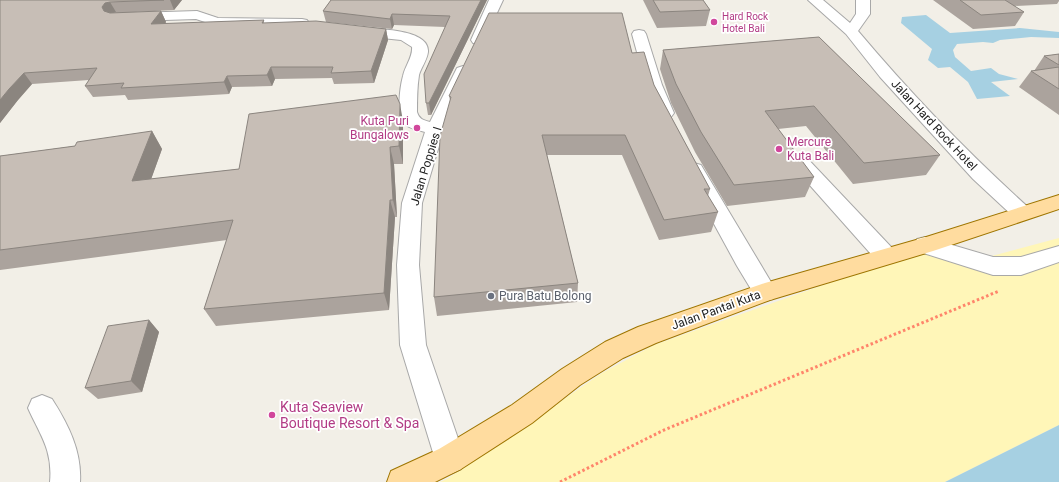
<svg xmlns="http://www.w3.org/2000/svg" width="1059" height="482" font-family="Roboto,sans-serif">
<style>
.sand{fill:#fff6b8}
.water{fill:#a6d0e2}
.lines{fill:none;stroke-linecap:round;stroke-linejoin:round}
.minor-casing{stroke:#a8a8a8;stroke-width:2}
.major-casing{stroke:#9e7500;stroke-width:2}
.path{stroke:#ff856b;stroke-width:3;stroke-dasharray:2.5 2.5;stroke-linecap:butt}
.minor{fill:#fff;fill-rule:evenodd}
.major{fill:#ffdc9f;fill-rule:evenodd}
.wall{fill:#aba39d}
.shaded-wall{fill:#8b857f}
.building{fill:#c7beb6;stroke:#8b857f}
.hotel-dot{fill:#d1479c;stroke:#fff;stroke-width:1.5}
.worship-dot{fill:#6b7280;stroke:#fff;stroke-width:1.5}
.labels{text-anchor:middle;stroke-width:3.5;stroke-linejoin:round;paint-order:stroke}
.far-hotel-label{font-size:10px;fill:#b23c85;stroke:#fff;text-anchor:start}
.hotel-label{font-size:12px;fill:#b23c85;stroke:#fff;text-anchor:end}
.street-label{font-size:12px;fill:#212121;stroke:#fff}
.worship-label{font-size:12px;fill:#5b616d;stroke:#fff;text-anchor:start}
.near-hotel-label{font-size:14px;fill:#b23c85;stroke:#fff;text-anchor:start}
</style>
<rect width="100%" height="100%" fill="#f2efe7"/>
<path class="sand" d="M1059 238V425L945 482H440L447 479 602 373 654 345 933 246 977 260Z"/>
<path class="water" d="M926 15 950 33 1020 28 1059 32V38L1031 37 1000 40 993 43 983 42 957 44 953 50 955 57 971 71 991 68 999 74 1018 79 991 82 1010 96 977 99 968 82 950 67 938 68 928 60 932 49 901 23 902 17Z
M1059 425V482H945Z"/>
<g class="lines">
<g class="minor-casing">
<path id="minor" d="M489 0H503L483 43 478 44 473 43 471 40Z
M808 0H823L850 23 856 14V0H870V14L858 31C911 94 968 153 1029 208L1033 213 1029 218 1022 220 1015 218 973 179 880 77 846 34Z
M197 11 218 18 302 19 307 20 309 23 307 26 302 27 217 26 196 19 134 21 129 20 127 17 129 14 134 13Z
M358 28C373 29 430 28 428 52 427 60 421 68 419 75 417 87 417 100 417 112 419 119 423 120 430 122L457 68 463 66 469 68 471 71 444 129 422 203 419 265 426 345 465 459 461 469 450 474 439 469 435 459 400 345 397 265 402 203 425 132C418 130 410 129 405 124 396 116 400 87 403 76 405 66 413 57 412 47L401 40 353 35 351 32 353 29Z
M639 30 644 31 646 34 662 85 674 113 671 117 665 118 659 117 646 85 632 34 634 31Z
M798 154 805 156 894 250 897 256 894 262 886 264 878 262 791 164 788 160 791 156Z
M694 163 701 165 777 292 773 299 765 301 757 299 737 266 684 169 687 165Z
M925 237 993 257H1021L1059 246V262L1021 275H993L917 251 914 245 917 239Z
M42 395 52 399C68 424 82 451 80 482H50C53 450 40 435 28 408L32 399Z"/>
</g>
<g class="major-casing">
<path id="major" d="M1059 195V209L933 251 770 300 656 343 623 358 580 385 532 423 461 469 435 482H387L391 471 439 449 512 405 562 369 605 342 638 327 765 283 923 238Z"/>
</g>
<path class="path" d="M560 482 664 430 999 291"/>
<use href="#minor" class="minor"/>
<use href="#major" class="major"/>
</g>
<path class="wall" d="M0 0H182L174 10 116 13 161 11 166 22 165 24 264 20V23L386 29 388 40 374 83 334 84 332 78 275 79 272 86 232 87 229 94 128 100 125 95 93 97 85 86 89 80 32 84 18 100 0 123Z
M331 0H487L431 115H428L426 103 445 27 394 25 392 29 326 22 323 11Z
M643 0H703L710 10 706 26 657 28Z
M933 0H1059V1L1057 4 1014 6 1024 12 1015 26 973 29Z
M819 37 940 155 926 175 853 184 806 126 778 129 814 177 805 197 727 206 695 152 671 103 660 69 663 50Z
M632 53 654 85 710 189 708 196 718 212 711 232 659 240 622 155H547L578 283 577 302 437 316 434 297 450 100 449 96Z
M1059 54V115L1019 87 1031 71H1034L1044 56Z
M403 121V164H394L397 217H395L389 310 216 326 204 309 227 240 0 270V156L75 146 152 131 162 149 151 179 239 169Z
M149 320 159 332 142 392 98 399 85 388Z"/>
<path class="shaded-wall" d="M170 0H182L174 10Z
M481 0H487L431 115 429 103Z
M110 2 116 12 111 14 104 11 102 7 105 3Z
M161 11 166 22 157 35 151 24Z
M392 14 394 25 392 29 390 19Z
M386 29 388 40 374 83 371 71Z
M271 67 275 79 272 86 267 75Z
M24 73 32 84 18 100 0 123V100L9 89Z
M227 76 232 87 229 94 224 82Z
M400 104 403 121V164L399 146Z
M152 131 162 149 144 199 132 181Z
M390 147 394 164 397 217 393 200Z
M390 200 395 217 389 310 384 293Z
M149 320 159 332 142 392 131 381Z"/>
<path class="building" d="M0 0H164L110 2 105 3 102 7 104 11 110 13 161 11 151 24 264 20 262 23 316 21 386 29 371 71 331 73 333 67H271L267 75 227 76 224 82 121 88 124 83 85 86 97 68 24 73 9 89 0 100Z
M331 0H481L429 103H426L424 74 450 16 392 14 390 19 323 11Z
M653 0H703L710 10 660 12Z
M960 0H1005L1024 12 981 15Z
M489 13H622L632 53 644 52 654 85 710 189H704L718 212 664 220 625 135H542L578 283 434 297 440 136 451 97 449 96Z
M819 37 940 155 864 163 814 106 765 111 814 177 734 185 701 132 676 84 663 50Z
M1059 54V65L1044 56Z
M1059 67V89L1031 71Z
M396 95 400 104 399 146 390 147 393 200H390L384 293 204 309 233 220 0 250V156L75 146 77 142 152 131 132 181 239 169 249 114Z
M149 320 131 381 85 388 108 326Z"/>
<g class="hotel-dot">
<circle cx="714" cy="22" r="4"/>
<circle cx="417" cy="128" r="4"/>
<circle cx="779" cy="149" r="4"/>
<circle cx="272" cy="415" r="4"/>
</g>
<circle class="worship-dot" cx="491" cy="296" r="4"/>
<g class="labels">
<g class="far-hotel-label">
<text x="722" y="20">Hard Rock<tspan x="722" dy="12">Hotel Bali</tspan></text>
</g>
<g class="hotel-label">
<text x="409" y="125">Kuta Puri<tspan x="409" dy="14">Bungalows</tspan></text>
<text x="787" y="146" text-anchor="start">Mercure<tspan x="787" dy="14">Kuta Bali</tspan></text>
</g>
<g class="street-label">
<text transform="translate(934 125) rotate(47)" y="4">Jalan Hard Rock Hotel</text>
<text transform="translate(426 166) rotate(-73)" y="4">Jalan Poppies I</text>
<text transform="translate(716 310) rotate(-20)" y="4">Jalan Pantai Kuta</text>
</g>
<g class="worship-label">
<text x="499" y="300">Pura Batu Bolong</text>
</g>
<g class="near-hotel-label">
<text x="280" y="412">Kuta Seaview<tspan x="280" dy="16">Boutique Resort &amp; Spa</tspan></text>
</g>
</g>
</svg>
